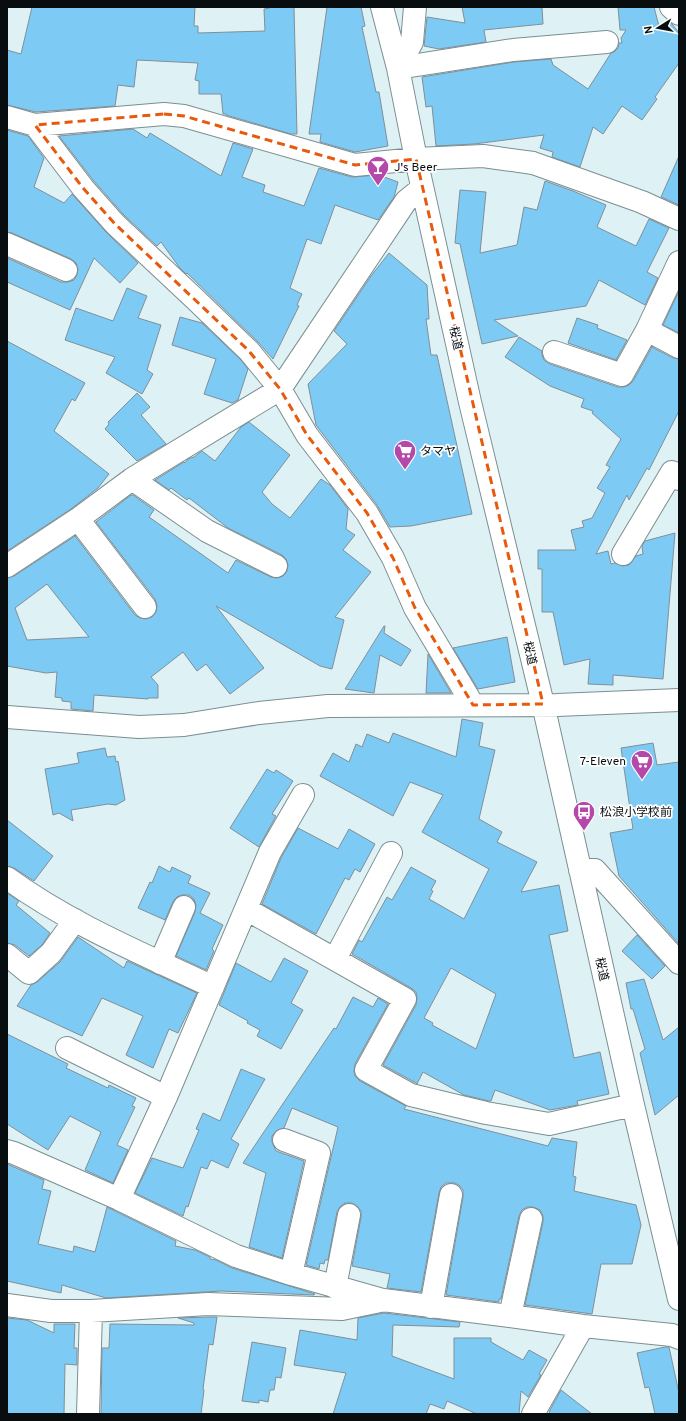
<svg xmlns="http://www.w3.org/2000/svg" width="686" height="1421" font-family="Overpass,'Noto Sans JP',sans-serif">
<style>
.building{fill:#7dcaf5;stroke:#808f98;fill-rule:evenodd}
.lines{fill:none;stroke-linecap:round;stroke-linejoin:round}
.minor-casing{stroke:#7b8e91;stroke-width:24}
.minor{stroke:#fff;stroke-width:22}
.marked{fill:none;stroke:#e8590c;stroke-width:3;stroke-dasharray:8 5;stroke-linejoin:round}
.labels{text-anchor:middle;stroke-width:3.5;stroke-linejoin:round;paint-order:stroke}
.poi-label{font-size:12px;fill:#080e10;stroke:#fff;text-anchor:start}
.street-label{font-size:12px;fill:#080e10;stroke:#fff}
</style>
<rect width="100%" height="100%" fill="#def2f6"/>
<path class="building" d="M32 7H195L194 26H198V33L265 31 264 9 270 8V7H294L297 134H291L226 115V114H223L221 94H199V81L195 80 198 63 137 60 134 87 118 85 115 106 36 112 7 105V50L21 54Z
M327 7H361L365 26 362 27 376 92H379L388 146 355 152 320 142 321 134H309Z
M462 7H542L543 24 484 30 486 42 439 49 424 46 427 17 465 23Z
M618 7H654L659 26 667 20 672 24 679 33V63L655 97 657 99 642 120 622 106 603 134 593 127 580 167 552 157 553 152 540 148 544 135 474 144 436 146 432 106 426 107 422 77 514 62 551 59 553 65 588 89 611 53 614 52 618 48 619 43H622L621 38 626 30H620Z
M133 129 147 138 150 133 221 176 233 143 253 149 242 177 265 185 263 192 304 206 319 168 352 177 379 175 398 182 394 197 378 220 335 205 321 244 307 239 290 288 302 294 297 305 299 306 273 359 258 342 187 273 186 274 179 267 161 242 157 246 124 215 93 180 59 136Z
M7 130 28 136 44 158 34 187 64 203 72 194 106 232 138 263 120 283 94 258 70 310 7 282V258L61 282H68L74 280 77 275 78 269 76 263 71 259 12 233 7 232Z
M679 156V205L661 197Z
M545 181 573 191 606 205 597 227 636 246 649 219 669 228 647 272 658 278 645 305 599 280 586 306 494 320 518 336 482 344 460 244 455 243 460 190 486 192 480 253 517 245 524 207 537 210Z
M389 253 427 285 429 319H426L431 355H437L472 514 411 526 390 527 377 505 316 425 308 384 347 344 334 331 371 276Z
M127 288 147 296 138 318 161 325 147 370 153 374 142 394 106 373 115 357 65 340 76 308 113 321Z
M679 291V333L663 325Z
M180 317 202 323 240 359 248 369 238 400 232 403 204 394 216 359 172 345Z
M577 318 598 325 597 328 627 340 616 360 568 343Z
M519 337 542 351V355L544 360 550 364 618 387H624L629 385 633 381 652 347 673 358 679 359V411L649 470 647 468 629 500 627 495 596 554 608 551 611 564 615 563 622 566 629 565 636 556 643 554 642 546 645 541 675 533 663 679 613 675V685L588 684 590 659 564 665 553 612H542V569H538V550H576L571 530 584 527 582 521 592 518 605 493 597 488 610 467 606 465 621 439 592 413 593 411 581 407 584 399 550 386 505 357Z
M7 341 85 383 75 401 72 399 54 431 109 474 98 488 71 509 7 551Z
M137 393 150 407 141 415 166 444 137 461 105 429 109 424 108 422Z
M249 422 290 455 262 492 272 504 290 518 321 479 330 485 348 509 346 529 355 535 343 550 371 572 335 617 344 620 332 669 320 666 216 606 264 668 230 694 206 664 197 671 183 652 151 677 158 685V698H148V699L94 695 93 711 71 709V702L62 701V698L55 697 57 672 46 673 7 666V578L14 576 75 536 135 615 140 618 146 619 152 617 156 612 157 606 155 599 96 522 131 495H133L154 510 149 517 228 573 236 560 271 577 277 578 283 576 287 571 288 565 286 559 282 555 228 528 189 498 187 500 171 488 169 490 155 480 184 462 185 463 188 459 194 457 202 451 215 461 241 427ZM47 584 89 637 27 640 15 608Z
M384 626H385L384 633 411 650 401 666 380 655 374 693 345 689Z
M507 637 515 682 478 689 453 648Z
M428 654 451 693H426Z
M462 719 483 723 479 746 495 750 479 819 502 832 497 842 537 862 521 892 559 885 568 931 549 935 574 1058 600 1052 609 1094 577 1101 578 1105 550 1110 495 1090 491 1101H489L464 1095 423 1072 417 1084 416 1083 383 1065 416 1005 417 998 416 992 411 988 352 954 359 940 362 942 387 897 392 900 411 867 436 881 431 890 433 891 429 899 464 919 489 869 422 832 443 795 410 782 393 816 320 776 333 753 349 762 356 744 362 747 367 734 389 743 393 733 456 757ZM451 968 496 994 476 1049 432 1025 433 1023 424 1018Z
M653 743 657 765 679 762V944L619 876 610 833 633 829 621 748Z
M105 748 107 757 115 756 116 762 118 761 125 800 116 805 108 804 71 810 73 821 59 813 53 815 45 769 79 763 77 753Z
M267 769 274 773 276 770 293 781 272 814 276 816 259 847 230 828Z
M7 820 53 856 34 881 14 868 7 866Z
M298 828 338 849 349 829 375 844 360 872 355 869 349 880 345 878 316 934 262 904 281 858Z
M159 866 170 872 172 867 191 876 188 883 210 893 200 913 223 925 212 949 214 951 206 970 176 956 195 912 196 905 194 899 189 895H182L177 897 173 902 165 920 138 908 150 882 152 883Z
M7 893 19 901 16 905 50 933 42 945 29 956 15 945 7 943Z
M637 935 665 966 652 979 622 951Z
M78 937 124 968 127 961 197 993 178 1033 169 1029 153 1068 126 1055 143 1016 125 1008 102 998 82 1036 17 1006 31 985 37 982 60 962Z
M284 958 308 971 291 1003 303 1010 281 1049 257 1036 260 1030 247 1023 248 1021 219 1005 236 963 271 982Z
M644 979 663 1040 679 1027V1095L655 1115 640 1053 645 1049 633 1009H631L626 983Z
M353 997 373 1007 378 998 388 1004 355 1064 354 1071 355 1076 360 1081 406 1106 404 1109 548 1146 552 1138 577 1142 573 1176 576 1177 574 1191 636 1205 641 1225 632 1264H601L592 1314 525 1305 543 1222V1216L540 1210 533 1207H527L522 1210 519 1216 501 1299H499V1302L446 1295 463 1197V1190L459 1185 454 1183H446L441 1187 439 1193 421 1292 387 1288 390 1274 352 1266 361 1217V1211L357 1206 352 1203H345L340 1207 337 1212 328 1260H325L324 1264 320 1263 319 1269 306 1265 338 1127 292 1108 284 1128 276 1131 272 1136V1142L276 1151 304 1161 282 1258 249 1247 266 1173 243 1163 334 1028 336 1029Z
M7 1034 68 1064 66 1068 108 1088 109 1085 136 1098 132 1106 135 1107 117 1145 128 1150 113 1183 85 1170 101 1132 70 1116 48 1150 7 1124Z
M241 1069 265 1079 231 1139 239 1144 228 1168 211 1160 207 1169 201 1167 188 1207 186 1206 183 1216 135 1193 152 1158 183 1168 199 1130 196 1129 203 1113 220 1121Z
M7 1164 44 1180 42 1189 51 1191 38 1244 73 1252 74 1246 95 1252 107 1207 176 1241 175 1246 195 1250 210 1257V1259L216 1260 232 1268 315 1294 314 1295 221 1291 106 1298 62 1285 61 1293 7 1281Z
M384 1313 460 1322 459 1327 393 1325 392 1356 454 1379V1338H491V1342L523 1360 529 1350 547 1360 539 1374 541 1375 528 1397 521 1391 519 1414H477L447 1401 444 1409 430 1404 426 1414H333L346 1373 294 1365 300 1330 357 1340 358 1318Z
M208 1317H217L213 1345 209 1344 203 1389 204 1390 201 1414H101L102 1348H109L110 1324 194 1325V1323L178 1318Z
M7 1318 27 1320 54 1333V1324H75L74 1348H77V1365L65 1364 64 1414H7Z
M252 1342 286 1348 281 1378 276 1377 274 1390H270L268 1402 259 1400V1403L242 1401Z
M665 1347H669L679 1393V1414H655L649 1387 645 1388 637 1353Z
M561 1390 592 1414H551L549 1412Z"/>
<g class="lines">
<g class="minor-casing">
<path id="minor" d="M382 7 398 68 416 159 470 402 543 704 633 1105 679 1299
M671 7 679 14
M398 68 513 50 607 42
M398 68 412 42 415 7
M7 117 35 125 164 114 184 116 355 165 416 159 483 156 533 163 642 202 679 219
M35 125 83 188 115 224 195 299 249 351 280 389 307 435 367 513 393 558 415 608 473 705
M7 244 66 270
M679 262 647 330 679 347
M554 352 622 375 647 330
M132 479 207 531 276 566
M78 519 145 607
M623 554 672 472 679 479
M7 566 78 519 132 479 280 389 406 201 422 188
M7 717 139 727 184 725 259 713 328 706 557 705 679 700
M580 870H595L679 963
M7 878C70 924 143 954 213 987
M246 909 405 999 366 1070 411 1095 486 1113 549 1124 633 1105
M7 955 29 973 51 953 75 920
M335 959 391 853
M160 963 184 907
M67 1048 166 1097
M284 1140 319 1153 291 1274
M7 1151 14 1153 119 1199 236 1256 291 1274 383 1300 510 1316 583 1326 672 1335 679 1338
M119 1199 166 1097 270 852 303 795
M335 1287 349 1215
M7 1305 51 1311H91L208 1304 342 1309 380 1301
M431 1307 451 1195
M510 1316 531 1219
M88 1414 91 1311
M533 1414 583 1326"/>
</g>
<use href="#minor" class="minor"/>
</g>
<path class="marked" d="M164 114 184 116 355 165 416 159 543 704 473 705 415 608 393 558 367 513 307 435 280 389 249 351 115 224 83 188 35 125Z"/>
<defs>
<g id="bar-pin" transform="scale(1.15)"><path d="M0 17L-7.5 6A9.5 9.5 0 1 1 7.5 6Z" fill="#b449aa" stroke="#fff"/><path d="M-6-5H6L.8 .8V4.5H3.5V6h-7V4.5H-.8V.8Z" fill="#fff"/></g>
<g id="supermarket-pin" transform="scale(1.15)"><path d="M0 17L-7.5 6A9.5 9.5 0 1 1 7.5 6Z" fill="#b449aa" stroke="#fff"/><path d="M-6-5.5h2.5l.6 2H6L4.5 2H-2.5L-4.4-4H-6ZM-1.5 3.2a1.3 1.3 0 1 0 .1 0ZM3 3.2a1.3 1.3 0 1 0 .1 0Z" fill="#fff"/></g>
<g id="bus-pin" transform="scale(1.15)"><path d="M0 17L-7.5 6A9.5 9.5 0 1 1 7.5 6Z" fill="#b449aa" stroke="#fff"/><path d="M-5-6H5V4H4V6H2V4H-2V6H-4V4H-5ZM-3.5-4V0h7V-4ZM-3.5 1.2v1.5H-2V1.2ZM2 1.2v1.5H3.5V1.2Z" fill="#fff"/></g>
</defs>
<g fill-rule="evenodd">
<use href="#bar-pin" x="378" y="167"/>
<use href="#supermarket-pin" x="405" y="451"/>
<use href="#supermarket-pin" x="642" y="761"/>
<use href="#bus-pin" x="584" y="812"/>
</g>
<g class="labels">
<g class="poi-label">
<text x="394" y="171">J's Beer</text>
<text x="420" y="455">タマヤ</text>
<text x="626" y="765" text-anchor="end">7-Eleven</text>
<text x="600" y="816">松浪小学校前</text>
</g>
<g class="street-label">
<text transform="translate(456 338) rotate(77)" y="4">桜道</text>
<text transform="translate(530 653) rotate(77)" y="4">桜道</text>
<text transform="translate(602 969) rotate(77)" y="4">桜道</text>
</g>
</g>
<rect width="686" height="1421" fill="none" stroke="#080e10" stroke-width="16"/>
<g transform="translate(658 28) rotate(259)" stroke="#ffffff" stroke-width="3" paint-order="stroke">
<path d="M0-3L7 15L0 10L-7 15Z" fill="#080e10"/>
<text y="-6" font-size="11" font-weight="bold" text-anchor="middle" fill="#080e10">N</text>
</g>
</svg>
